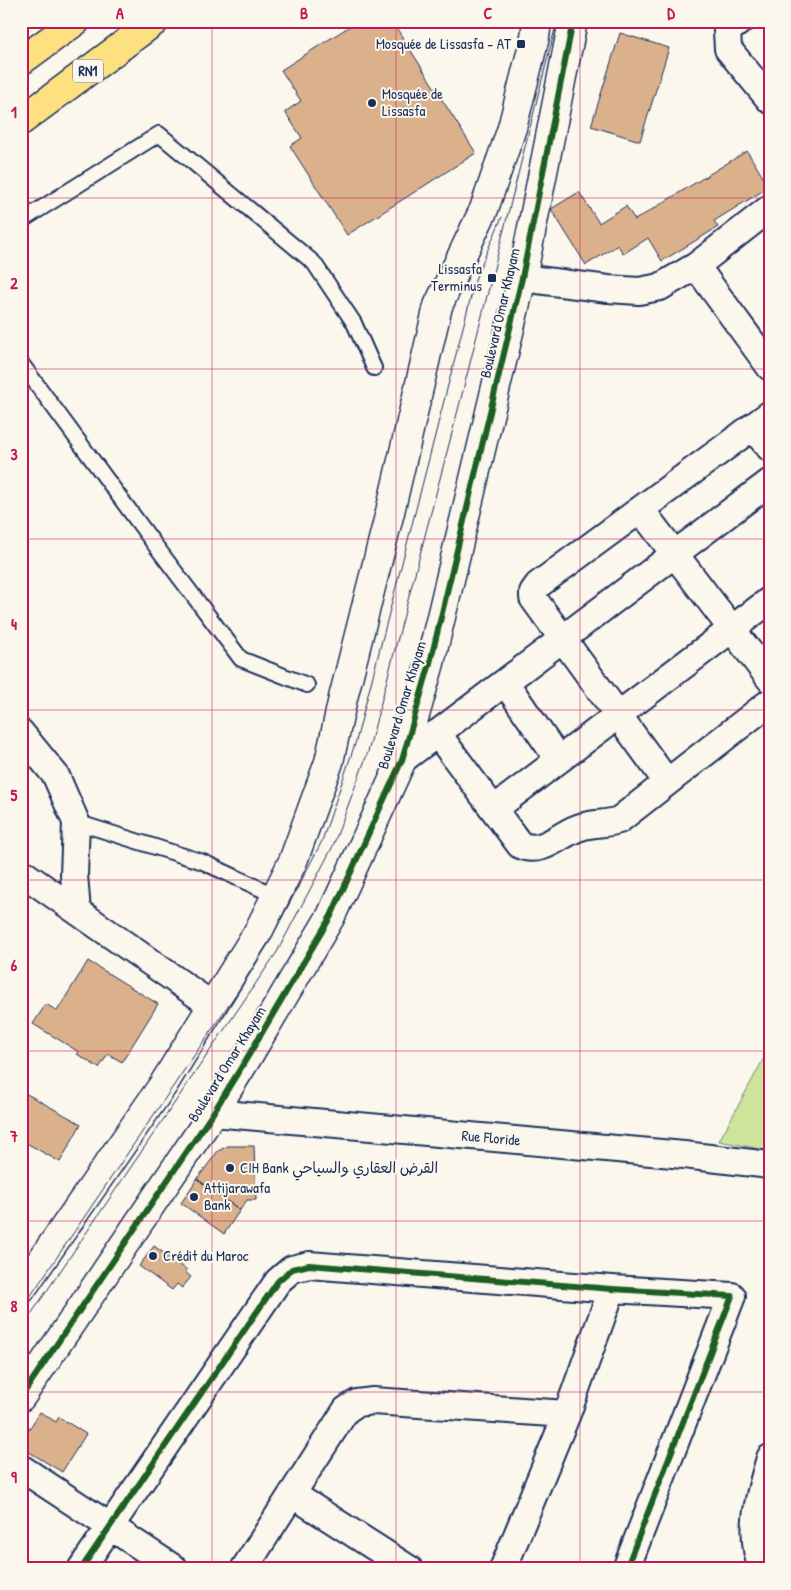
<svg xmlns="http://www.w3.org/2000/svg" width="791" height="1590" font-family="'Patrick Hand','Playpen Sans Arabic',sans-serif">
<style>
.green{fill:#cce59b;stroke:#748a7c}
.building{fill:#dbb18c;stroke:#1b2f5e}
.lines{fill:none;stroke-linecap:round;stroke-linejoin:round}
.service-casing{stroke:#1b2f5e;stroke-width:18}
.minor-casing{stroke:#1b2f5e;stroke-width:30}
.tertiary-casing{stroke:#1b2f5e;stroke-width:31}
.trunk-casing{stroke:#1b2f5e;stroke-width:31}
.service{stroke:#fbf7ec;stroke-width:14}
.minor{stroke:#fbf7ec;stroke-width:26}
.tertiary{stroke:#fbf7ec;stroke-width:28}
.trunk{stroke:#fde080;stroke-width:28}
.tram{stroke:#1b2f5e;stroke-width:1}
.cycleway-casing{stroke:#fbf7ec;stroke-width:9}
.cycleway{stroke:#1b5e20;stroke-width:6}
.grid{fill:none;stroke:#c2185b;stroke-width:1;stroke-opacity:0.55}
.poi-dot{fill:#1b2f5e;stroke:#fbf7ec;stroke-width:2}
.labels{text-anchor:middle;stroke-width:4;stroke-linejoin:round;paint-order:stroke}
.shield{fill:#fbf7ec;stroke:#5e6b89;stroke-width:1}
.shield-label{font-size:14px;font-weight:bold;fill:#1b2f5e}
.poi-label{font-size:15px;fill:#1b2f5e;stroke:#fbf7ec;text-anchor:start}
.street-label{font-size:15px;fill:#1b2f5e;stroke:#fbf7ec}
.neatline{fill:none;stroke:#c2185b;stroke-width:2}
.grid-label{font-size:16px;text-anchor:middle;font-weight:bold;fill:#c2185b}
</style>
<rect width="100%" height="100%" fill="#fbf7ec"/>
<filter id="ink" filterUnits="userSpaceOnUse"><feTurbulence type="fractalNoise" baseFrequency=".02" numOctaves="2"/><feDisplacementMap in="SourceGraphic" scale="10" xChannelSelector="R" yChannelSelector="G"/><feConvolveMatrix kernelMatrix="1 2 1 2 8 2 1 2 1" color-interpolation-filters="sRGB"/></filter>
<g filter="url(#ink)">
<path class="green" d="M770 1047V1151L719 1141Z"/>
<path class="building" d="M358 21H392L476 153 347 235 290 146 302 138 285 112 301 101 281 70Z
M620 33 669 48 640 141 591 126Z
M747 151 769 187 714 221 718 227 662 261 648 238 623 254 618 245 586 265 551 209 579 192 599 223 626 206 635 220Z
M88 961 158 1004 122 1062 108 1054 99 1068 77 1054 79 1052 33 1024 46 1004 57 1011Z
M25 1093 81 1124 60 1162 21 1140V1100Z
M228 1146H254L256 1200H247L240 1210 197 1179 218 1151Z
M197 1179 240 1210 224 1234 181 1203Z
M154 1246 187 1270 185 1272 191 1277 182 1288 177 1284 172 1290 139 1266Z
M40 1412 56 1422 59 1417 86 1434 62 1472 21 1447V1442Z"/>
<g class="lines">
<g class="service-casing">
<path id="service" d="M21 221 159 134 314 263 354 323 374 368
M21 363 152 541 241 659 307 685
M76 822 203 862 276 896"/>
</g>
<g class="minor-casing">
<path id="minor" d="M740 21 727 31 728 49 770 100
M696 266 770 367
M522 278 608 289 639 291 660 287 696 266 770 208
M752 427 770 448
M641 510 770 679
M505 682 558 759
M21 733 56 776 76 822 74 875 77 911
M437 733 520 845C545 856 561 831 584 826 596 823 608 824 619 820L770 702
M402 760 770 482
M667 782 533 598V592L538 585 770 414
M494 809 770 600
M21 872 213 1006
M213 1113 684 1155 770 1165
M21 1468 175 1569
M292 1494 409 1569
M81 1569 278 1281 292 1269 309 1265 612 1289 732 1296 626 1569
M244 1569 346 1410 357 1403 373 1401 567 1414
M503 1569 567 1414 612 1289
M762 1569C748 1530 759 1496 770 1458"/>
</g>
<g class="tertiary-casing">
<path id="tertiary" d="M21 1290 163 1085 258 932 293 861 329 762 343 698 390 512 438 306 484 209 512 128 535 37 537 21
M21 1397 213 1113 247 1058 331 916 402 760 430 663 522 278 573 21"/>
</g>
<g class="trunk-casing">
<path id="trunk" d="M21 61 76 21
M21 121 155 21"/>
</g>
<use href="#service" class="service"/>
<use href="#minor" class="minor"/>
<use href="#tertiary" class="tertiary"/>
<use href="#trunk" class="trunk"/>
<path class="tram" d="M21 1310 238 991 273 935 322 841 356 741 476 277 502 217
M21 1329 277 952 333 846 368 752 458 410 557 21"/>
<g class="cycleway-casing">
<path id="cycleway" d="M21 1397 213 1113 247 1058 331 916 402 760 430 663 522 278 573 21
M81 1569 278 1281 292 1269 309 1265 612 1289 732 1296 626 1569"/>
</g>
<use href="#cycleway" class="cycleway"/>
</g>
</g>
<path class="grid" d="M212 21V1569M396 21V1569M580 21V1569M21 198H770M21 369H770M21 539H770M21 710H770M21 880H770M21 1051H770M21 1221H770M21 1392H770"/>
<g class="poi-dot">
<rect x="516" y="39" width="10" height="10" rx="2.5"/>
<circle cx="372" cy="103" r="5"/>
<rect x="487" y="273" width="10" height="10" rx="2.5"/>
<circle cx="230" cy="1168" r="5"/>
<circle cx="194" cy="1197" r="5"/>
<circle cx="153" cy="1256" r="5"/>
</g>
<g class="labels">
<rect class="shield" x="73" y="59.5" width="30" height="23" rx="4"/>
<g class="shield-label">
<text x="88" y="76">RN1</text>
</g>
<g class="poi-label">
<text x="511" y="49" text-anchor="end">Mosquée de Lissasfa - AT</text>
<text x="382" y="99">Mosquée de<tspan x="382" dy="17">Lissasfa</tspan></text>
<text x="482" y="274" text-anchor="end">Lissasfa<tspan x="482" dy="17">Terminus</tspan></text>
<text x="240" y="1173">CIH Bank القرض العقاري والسياحي</text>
<text x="204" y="1193">Attijarawafa<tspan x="204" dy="17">Bank</tspan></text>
<text x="163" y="1261">Crédit du Maroc</text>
</g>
<g class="street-label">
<text transform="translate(500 313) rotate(-77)" y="5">Boulevard Omar Khayam</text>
<text transform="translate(402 705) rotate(-73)" y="5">Boulevard Omar Khayam</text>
<text transform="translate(227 1064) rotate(-58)" y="5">Boulevard Omar Khayam</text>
<text transform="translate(491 1138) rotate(5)" y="5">Rue Floride</text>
</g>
</g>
<rect width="791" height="1590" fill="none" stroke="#fbf7ec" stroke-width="55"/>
<rect x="28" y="28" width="736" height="1534" class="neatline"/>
<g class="grid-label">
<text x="120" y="19">A</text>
<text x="304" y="19">B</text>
<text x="488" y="19">C</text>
<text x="671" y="19">D</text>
<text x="14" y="118">1</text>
<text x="14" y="289">2</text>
<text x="14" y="460">3</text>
<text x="14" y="630">4</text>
<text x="14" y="801">5</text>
<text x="14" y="971">6</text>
<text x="14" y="1142">7</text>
<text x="14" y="1312">8</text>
<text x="14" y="1483">9</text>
</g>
</svg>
